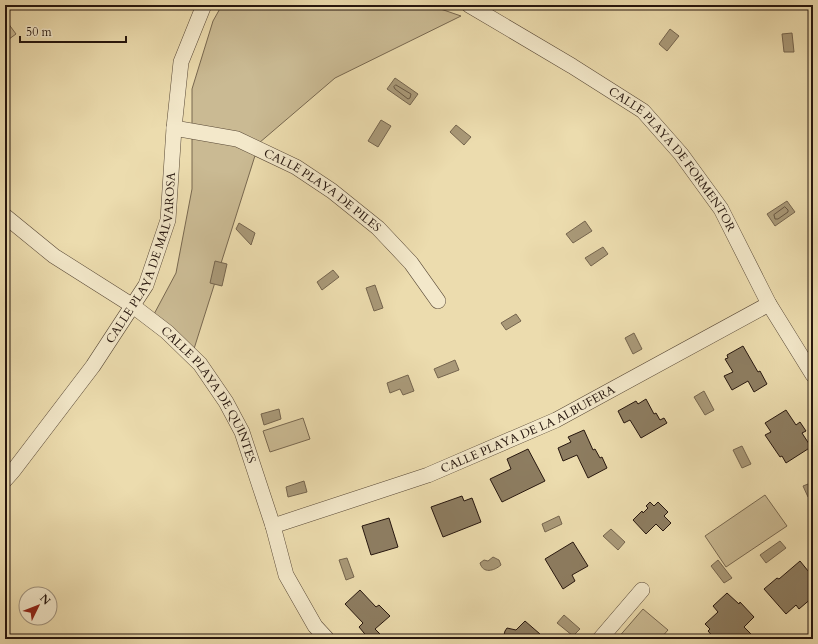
<svg xmlns="http://www.w3.org/2000/svg" width="818" height="644" font-family="Cardo,serif">
<style>
.green{fill:#caba93;stroke:#786850}
.water{fill:#a99978;stroke:#75654e}
.lines{fill:none;stroke-linecap:round;stroke-linejoin:round}
.shore{stroke:#685843;stroke-width:1}
.building{fill:#8d7d61;stroke:#26160e}
.street-casing{stroke:#584836;stroke-width:16}
.street{stroke:#f3e8ca;stroke-width:15}
.labels{text-anchor:middle;stroke-width:3.5;stroke-linejoin:round;paint-order:stroke}
.street-label{font-size:12px;fill:#26160e;stroke:#f3e8ca}
</style>
<rect width="100%" height="100%" fill="#ecdcae"/>
<filter id="stains"><feTurbulence type="fractalNoise" baseFrequency=".005" numOctaves="4"/><feColorMatrix values="0 0 0 0 .2 0 0 0 0 .09 0 0 0 0 .02 0 0 0 .5 -.17"/></filter>
<radialGradient id="worn" r=".72"><stop offset=".6" stop-color="#630" stop-opacity="0"/><stop offset="1" stop-color="#630" stop-opacity=".3"/></radialGradient>
<path class="green" d="M222 5H429L461 16 335 78 259 143 193 352 153 316 176 273 192 189V89L213 21Z
M5 19 16 34 5 42Z
M303 418 310 439 270 452 263 431Z
M765 495 787 526 726 567 705 536Z
M643 609 668 630 660 639H617Z"/>
<path class="water" d="M670 29 679 36 667 51 659 44Z
M792 33 794 52H784L782 34Z
M395 78 418 94 410 105 387 89Z
M381 120 391 126 378 147 368 141Z
M456 125 471 137 464 145 450 132Z
M787 201 795 212 775 226 767 214Z
M585 221 592 231 573 243 566 234Z
M239 223 255 233 251 245 236 229Z
M603 247 608 254 591 266 585 258Z
M215 261 227 264 222 286 210 283Z
M333 270 339 277 322 290 317 282Z
M375 285 383 308 374 311 366 288Z
M516 314 521 321 506 330 501 323Z
M634 333 642 349 633 354 625 338Z
M455 360 459 370 438 378 434 369Z
M408 375 414 391 403 395 400 389 390 393 387 383Z
M704 391 714 410 705 415 694 397Z
M279 409 281 419 264 425 261 414Z
M742 446 751 464 742 468 733 450Z
M304 481 307 492 288 497 286 487Z
M813 482V495L808 497 803 486Z
M559 516 562 524 545 532 542 524Z
M611 529 625 542 618 550 603 536Z
M780 541 786 548 766 563 760 555Z
M493 557 499 560 501 565C494 571 483 574 480 563L484 560 488 561Z
M347 558 354 577 346 580 339 560Z
M718 560 732 578 724 583 711 566Z
M564 615 580 629 573 636 557 623Z"/>
<g class="lines">
<path class="shore" d="M396 85 411 94 410 98 408 99 395 89 394 87Z
M785 207 788 210V212L778 219H775L774 215Z"/>
</g>
<path class="building" d="M743 346 758 372 760 371 767 384 754 392 748 381 732 390 724 376 733 372 725 359 728 358 727 355Z
M646 399 654 414 656 413 660 420 664 418 667 423 641 438 630 420 624 423 618 411 636 401 638 404Z
M786 410 796 425 800 422 806 431 802 433 811 447 786 463 782 456 780 457 765 435 771 432 765 423Z
M584 430 593 450 595 449 600 458 602 457 607 468 588 478 577 455 563 461 558 448 571 442 568 437Z
M528 449 545 481 502 502 490 479 511 469 507 459Z
M462 496 464 501 472 498 481 522 443 537 431 507Z
M650 502 654 506 658 502 668 512 664 516 671 523 663 531 656 524 646 534 633 520 642 511 643 513 648 508 646 506Z
M389 518 398 547 371 555 362 526Z
M573 542 588 566 572 575 575 581 563 589 545 559Z
M800 561 813 577V597L799 609 796 605 786 614 764 589 777 578 779 579Z
M360 590 376 607 379 605 390 616 375 629 385 639H369L359 627 363 623 345 604Z
M727 593 739 604 740 602 754 617 744 627 752 635 748 639H715L708 631 710 629 705 624 718 612 713 606Z
M525 621 540 634 537 639H503L505 631 507 628 516 630Z
M453 636 462 638V639H446L447 637 452 638Z"/>
<g class="lines">
<g class="street-casing">
<g id="street">
<path id="s1" d="M469 5 572 66 643 111 681 154 721 209 769 304 813 375"/>
<path id="s2" d="M174 128 237 139 296 167 332 191 378 228 411 263 438 301"/>
<path id="s3" d="M5 216 54 256 133 306 167 332 200 364 226 402 242 432 273 526 286 575 315 626 327 639"/>
<path id="s4" d="M5 480 13 471 93 366 146 285 168 220 174 128 181 62 204 5"/>
<path id="s5" d="M273 526 428 475 556 420 769 304"/>
<path d="M600 639 642 590"/>
</g>
</g>
<use href="#street" class="street"/>
</g>
<g class="labels">
<g class="street-label">
<text dy="4" stroke="none"><textPath href="#s1" startOffset="259">CALLE PLAYA DE FORMENTOR</textPath></text>
<text dy="4" stroke="none"><textPath href="#s2" startOffset="164">CALLE PLAYA DE PILES</textPath></text>
<text dy="4" stroke="none"><textPath href="#s4" startOffset="265">CALLE PLAYA DE MALVAROSA</textPath></text>
<text dy="4" stroke="none"><textPath href="#s3" startOffset="276">CALLE PLAYA DE QUINTES</textPath></text>
<text dy="4" stroke="none"><textPath href="#s5" startOffset="273">CALLE PLAYA DE LA ALBUFERA</textPath></text>
</g>
</g>
<rect width="818" height="644" fill="none" stroke="#ecdcae" stroke-width="20"/>
<rect x="6" y="6" width="806" height="632" fill="none" stroke="#26160e" stroke-width="2"/>
<rect x="10" y="10" width="798" height="624" fill="none" stroke="#26160e"/>
<g transform="translate(38 606) rotate(47)"><circle r="19" fill="#f3e8ca" stroke="#a1947f"/>
<path d="M0-3L7 15L0 10L-7 15Z" fill="#8f2418"/>
<text y="-6" font-size="11" font-weight="bold" text-anchor="middle" fill="#26160e">N</text>
</g>
<path d="M20 36v6h106v-6" fill="none" stroke="#26160e" stroke-width="2"/>
<text x="26" y="36" font-size="12" fill="#26160e" stroke="#f3e8ca" stroke-width="3" paint-order="stroke">50 m</text>
<rect width="100%" height="100%" filter="url(#stains)"/>
<rect width="100%" height="100%" fill="url(#worn)"/>
</svg>
